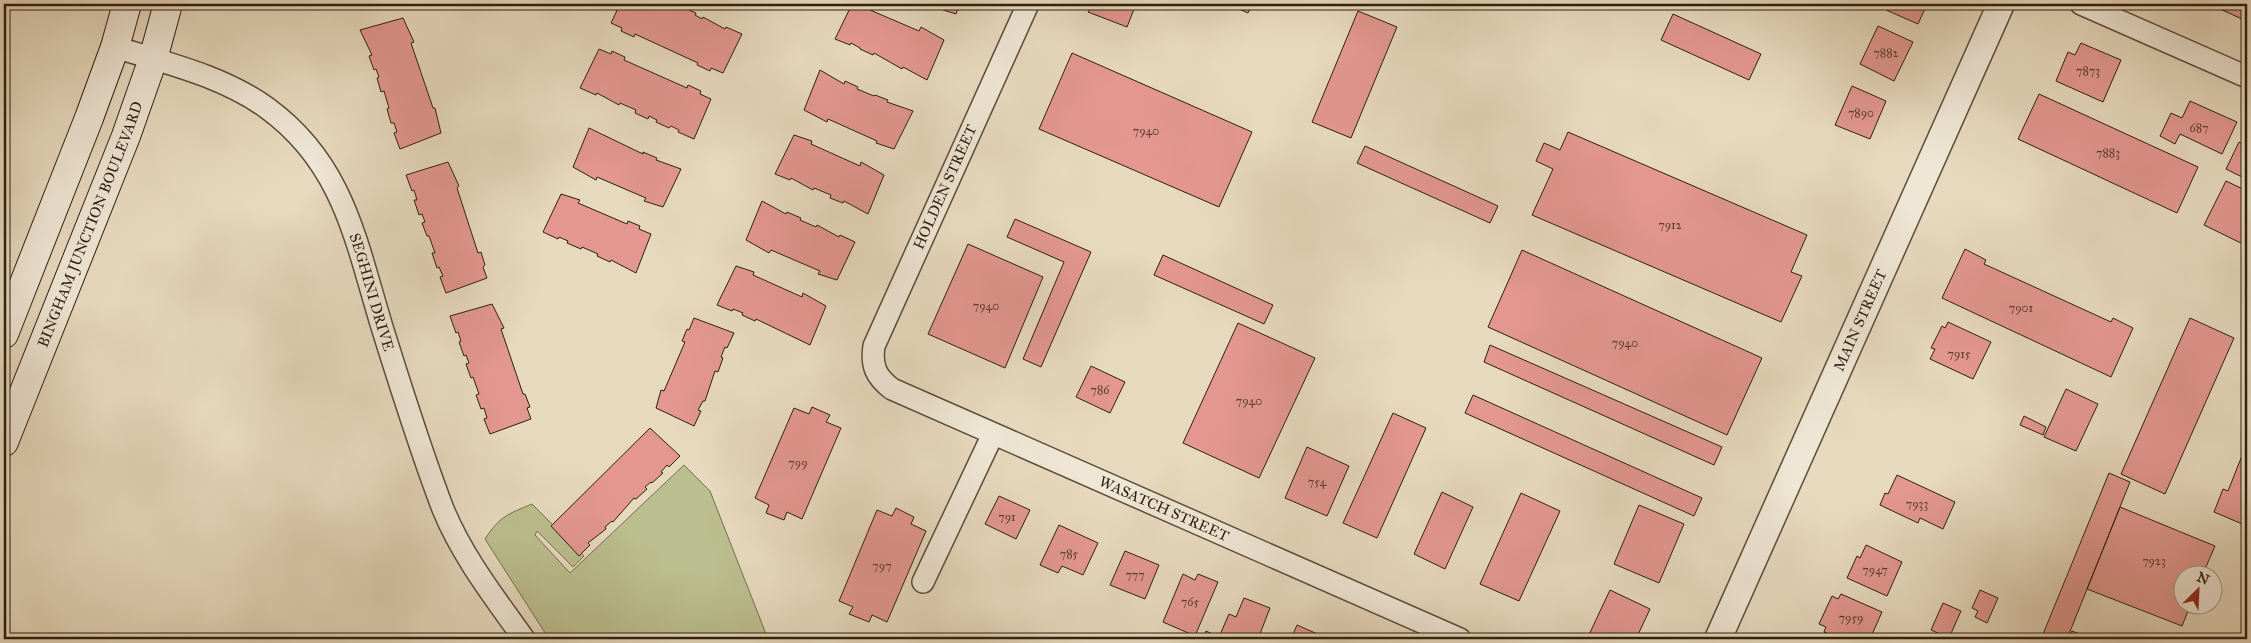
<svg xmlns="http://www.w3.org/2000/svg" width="2251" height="643" font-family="'IM FELL Great Primer',serif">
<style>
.green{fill:#bbbe8e;stroke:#746f4e}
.building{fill:#e39790;stroke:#2c200f}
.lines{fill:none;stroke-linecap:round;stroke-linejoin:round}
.minor-casing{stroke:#5b4e3b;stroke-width:24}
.tertiary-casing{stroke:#5b4e3b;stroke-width:29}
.secondary-casing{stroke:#2c200f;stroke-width:30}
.minor{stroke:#efe6d5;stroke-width:21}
.tertiary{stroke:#efe6d5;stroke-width:26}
.secondary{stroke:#efe6d5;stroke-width:28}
.labels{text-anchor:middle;stroke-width:4.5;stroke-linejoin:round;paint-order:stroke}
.number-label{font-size:12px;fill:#5a3e2f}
.street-label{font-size:15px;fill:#2c200f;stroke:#efe6d5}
</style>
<rect width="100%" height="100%" fill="#e7d9be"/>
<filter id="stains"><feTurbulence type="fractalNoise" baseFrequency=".004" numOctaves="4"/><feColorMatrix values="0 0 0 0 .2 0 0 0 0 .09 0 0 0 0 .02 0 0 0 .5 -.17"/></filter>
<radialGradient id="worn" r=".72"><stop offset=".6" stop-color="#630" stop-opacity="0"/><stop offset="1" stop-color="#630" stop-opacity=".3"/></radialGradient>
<path class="green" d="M684 465 710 491 768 639H549L485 539C500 516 508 514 532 504L584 556 573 567 537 531 535 535 570 573Z"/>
<path class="building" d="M620 4H668L681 9 682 7 696 13 695 15 702 19 703 17 725 29 726 27 742 34 723 73 711 68 710 71 697 65 698 63 635 34 634 37 621 31 622 28 611 23Z
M852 4 865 6 866 4 872 7 870 10 919 31 921 27 944 40 927 80 903 67 902 69 874 53 873 55 860 49V48L851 43 850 45 835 39Z
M934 4H960L956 14 937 8 938 6Z
M1092 4H1136L1127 27 1088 12Z
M1228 4H1252L1248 13Z
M1888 4H1927L1918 24 1886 10Z
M2209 4H2247V6L2242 19Z
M1358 11 1397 27 1351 138 1312 122Z
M1673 14 1761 54 1749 80 1661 40Z
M403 18 414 42 411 43 433 108H435L441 133 400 149 394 133 397 132 394 123H391L387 109 389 108 384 91 381 92 377 78 379 77 376 69 374 70 369 56 372 55 360 30Z
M1878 26 1913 42 1894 81 1860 64Z
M2081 43 2121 60 2103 102 2056 81 2068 52 2075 55Z
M599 49 611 54 612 51 625 57 624 60 687 88 688 85 701 91 700 94 711 99 694 139 678 132 679 130 671 126 669 128 656 122 657 120 649 116 648 119 635 113 636 110 620 103 619 105 597 93 596 95 580 88Z
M1072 53 1252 132 1219 207 1039 129Z
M820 70 844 84 845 81 858 87 857 89 874 96 875 95 888 100 887 102 913 111 894 149 876 143 877 141 828 119 827 122 804 110Z
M1852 86 1886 101 1870 139 1835 125Z
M2039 94 2198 167 2177 213 2018 139Z
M2190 101 2237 122 2222 154 2180 134 2175 144 2160 136 2171 113 2182 118Z
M589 128 643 154V152L657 158 656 160 681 169 663 207 644 201 646 198 597 177 596 180 573 167Z
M1568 132 1807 235 1791 272 1802 276 1781 322 1532 215 1553 169 1536 161 1544 143 1560 150Z
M794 135 812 141 811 144 860 166 861 162 884 175 868 214 844 201 843 203 830 198 831 195 814 188 813 190 791 178 790 180 775 174Z
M2239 142 2247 146V171L2244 178 2226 169Z
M1365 146 1498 206 1490 223 1357 163Z
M448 162 459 186 457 188 478 253 481 252 485 265 483 267 487 278 446 293 440 277 443 276 439 267 437 268 432 253H435L429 236H427L422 223 425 222 422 214 419 215 414 200H417L414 190 412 191 406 175Z
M2226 181 2247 191V246L2204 225Z
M561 194 580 200 578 203 627 224 628 221 640 226 639 229 651 234 636 273 611 260 610 262 597 256 598 254 582 247 581 249 567 243 568 241 559 237 558 239 543 232Z
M762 201 786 214 787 212 801 218 800 220 816 227 817 225 839 237 840 235 855 242 837 280 818 274 820 271 771 250 769 253 746 240Z
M1015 219 1091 252 1041 367 1023 359 1064 262 1007 237Z
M968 244 1043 277 1005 368 928 334Z
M1965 249 1986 260 1984 264 2111 322 2113 318 2133 328 2111 377 1942 298Z
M1522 250 1762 358 1727 435 1488 327Z
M1163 255 1273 305 1264 324 1154 275Z
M736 266 754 272 753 275 802 297 803 293 826 306 810 345 756 319 755 321 742 315 743 313 733 309 732 311 717 305Z
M492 304 504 328 501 329 523 394H525L530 407 527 408 531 419 490 434 484 419 487 418 484 408 481 409 476 395 479 394 473 377 471 378 466 364 469 363 466 355 464 356 459 342 461 341 458 332 456 333 450 316Z
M694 318 734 333 727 348 725 347 721 357 723 358 718 372 715 371 705 401H703L698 410 701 411 694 426 656 408 661 390 664 391 685 342 682 341 687 329 689 330Z
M2190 318 2234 338 2165 494 2121 474Z
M1948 322 1991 342 1973 379 1930 359 1935 349 1931 348 1942 326 1945 328Z
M1238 323 1315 358 1259 478 1183 443Z
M1490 345 1722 447 1714 465 1484 362Z
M1091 366 1125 382 1110 413 1076 397Z
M2066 389 2098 404 2076 451 2044 437Z
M1473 395 1702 498 1694 516 1465 413Z
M812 407 830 415 826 422 841 428 802 519 787 512 784 520 766 513 769 505 755 498 794 408 809 414Z
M1393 413 1426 428 1377 538 1343 523Z
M2024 416 2046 427 2043 435 2020 425Z
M650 428 680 456 669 467 667 465 661 472 663 473 652 483 651 482 645 487 647 489 636 499 634 498 613 522 612 521 605 527 606 529 588 543 590 545 579 556 551 526Z
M2247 443V526L2214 512 2223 489 2228 491Z
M1307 447 1349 466 1327 516 1285 498Z
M2109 473 2130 482 2067 639H2041Z
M1897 475 1955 502 1943 529 1920 518 1918 523 1880 505 1885 493 1888 494Z
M1442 492 1473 507 1445 569 1414 554Z
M1521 493 1560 511 1519 601 1480 584Z
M999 496 1030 510 1016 539 985 524Z
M1639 505 1684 524 1659 583 1614 564Z
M2120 507 2215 546 2202 576H2184V606H2190L2182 626 2087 589Z
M896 508 914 517 911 524 926 531 887 622 872 615 869 622 849 614 853 607 839 601 877 510 892 516Z
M1059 525 1098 543 1083 575 1062 566 1058 573 1040 565Z
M1866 545 1902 562 1887 596 1847 578 1857 556 1860 558Z
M1125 551 1159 565 1145 599 1110 585Z
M1183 574 1195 580 1198 574 1218 582 1195 636 1163 622Z
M1610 590 1650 609 1636 639H1587Z
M1980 590 1998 598 1987 623 1975 617 1978 611 1972 608Z
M1841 594 1882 612 1870 639H1840L1824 632 1826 627 1819 624 1832 596 1838 599Z
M1244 598 1270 608 1258 639H1203L1206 631 1219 637 1229 614 1236 617Z
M1943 603 1961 611 1949 638 1931 630Z
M1297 625 1329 639H1291Z
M2072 631 2092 639H2069Z"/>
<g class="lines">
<g class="minor-casing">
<g id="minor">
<path id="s1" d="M1028 4 874 346C871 366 876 377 892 389L1460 639"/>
<path d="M2081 4 2247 77"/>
<path id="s2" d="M115 47C166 63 223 76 267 108 344 164 356 242 382 327 401 388 420 449 443 509 462 556 495 598 524 639"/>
<path d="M923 582 993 434"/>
</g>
</g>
<g class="tertiary-casing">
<g id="tertiary">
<path id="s3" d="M1718 639 2001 4"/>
</g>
</g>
<g class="secondary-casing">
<g id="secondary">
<path d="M4 334 89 118 115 47 127 4"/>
<path id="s4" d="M4 442 126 136 153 59 168 4"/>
</g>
</g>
<use href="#minor" class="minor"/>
<use href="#tertiary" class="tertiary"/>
<use href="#secondary" class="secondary"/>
</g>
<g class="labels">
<g class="number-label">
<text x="1886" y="57">7882</text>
<text x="2088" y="75">7873</text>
<text x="1861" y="117">7890</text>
<text x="2199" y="132">687</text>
<text x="1146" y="135">7940</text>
<text x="2108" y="157">7883</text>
<text x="1670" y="229">7912</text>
<text x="986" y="310">7940</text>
<text x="2021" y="312">7901</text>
<text x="1625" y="347">7940</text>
<text x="1959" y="358">7915</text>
<text x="1100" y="394">786</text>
<text x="1249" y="405">7940</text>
<text x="798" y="467">799</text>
<text x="1317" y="486">754</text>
<text x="1917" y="508">7933</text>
<text x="1007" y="521">791</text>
<text x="1069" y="558">785</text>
<text x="2154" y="565">7923</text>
<text x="882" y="570">797</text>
<text x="1875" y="574">7947</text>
<text x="1135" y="579">777</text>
<text x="1190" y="606">765</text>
<text x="1851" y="622">7959</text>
</g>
<g class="street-label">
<text transform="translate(945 187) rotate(-66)" y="5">HOLDEN STREET</text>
<text dy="5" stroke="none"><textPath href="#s4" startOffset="234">BINGHAM JUNCTION BOULEVARD</textPath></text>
<text dy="5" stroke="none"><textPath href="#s2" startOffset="381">SEGHINI DRIVE</textPath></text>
<text dy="5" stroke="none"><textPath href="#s3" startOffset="349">MAIN STREET</textPath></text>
<text dy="5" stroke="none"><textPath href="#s1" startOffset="722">WASATCH STREET</textPath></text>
</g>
</g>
<rect width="2251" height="643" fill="none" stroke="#e7d9be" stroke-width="20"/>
<rect x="5" y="5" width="2241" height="633" fill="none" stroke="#2c200f" stroke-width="2.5"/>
<rect x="10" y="10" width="2231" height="623" fill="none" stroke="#2c200f"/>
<g transform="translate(2198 590) rotate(24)"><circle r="24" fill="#efe6d5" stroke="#a19786"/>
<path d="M0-4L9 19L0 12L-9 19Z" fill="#8f2418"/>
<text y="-8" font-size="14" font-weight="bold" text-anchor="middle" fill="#2c200f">N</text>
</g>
<rect width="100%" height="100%" filter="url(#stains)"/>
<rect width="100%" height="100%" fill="url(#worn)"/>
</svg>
